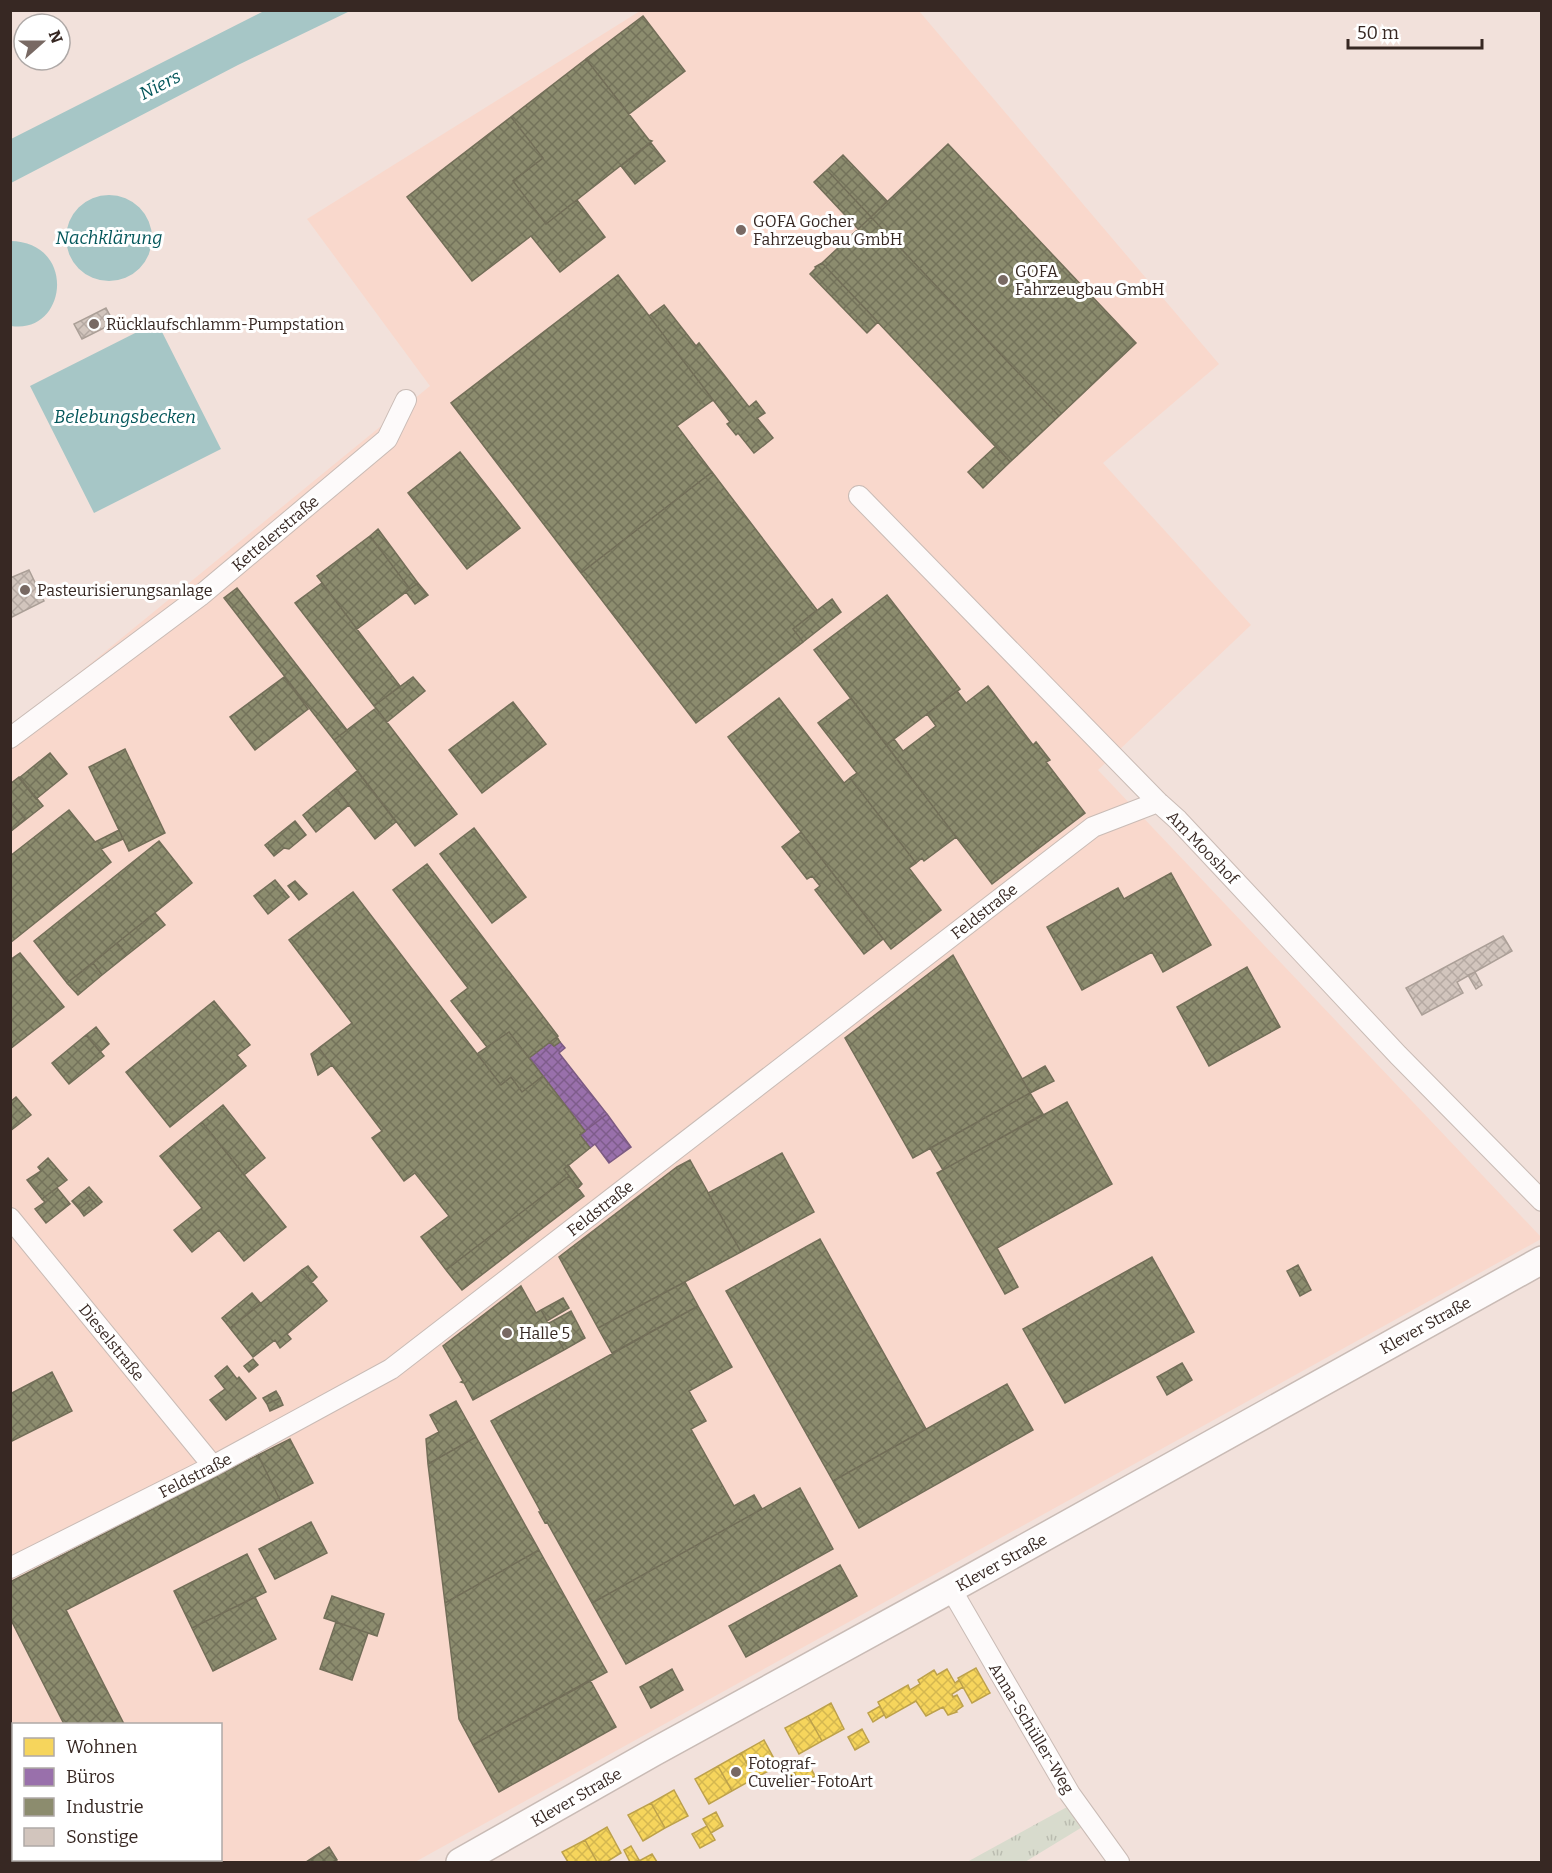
<svg xmlns="http://www.w3.org/2000/svg" width="1552" height="1873" font-family="Bitter,serif">
<style>
.built{fill:#f9d8cc;fill-rule:evenodd}
.grass{fill:url(#grass-tufts)}
.water{fill:#a6c6c6}
.homes{fill:url(#homes-cross-hatch);stroke:#bda14b;stroke-width:1.5}
.offices{fill:url(#offices-cross-hatch);stroke:#7c5a82;stroke-width:1.5}
.industry{fill:url(#industry-cross-hatch);stroke:#726e58;stroke-width:1.5}
.building{fill:url(#building-cross-hatch);stroke:#ab9f97;stroke-width:1.5}
.lines{fill:none;stroke-linecap:round;stroke-linejoin:round}
.street-casing{stroke:#c9bbb5;stroke-width:22}
.secondary-casing{stroke:#c9bbb5;stroke-width:30}
.street{stroke:#fdfafa;stroke-width:20}
.secondary{stroke:#fdfafa;stroke-width:27}
.poi-dot{fill:#786963;stroke:#fff;stroke-width:2}
.labels{text-anchor:middle;stroke-width:6;stroke-linejoin:round;paint-order:stroke}
.poi-label{font-size:16px;fill:#372823;stroke:#fff;text-anchor:start}
.street-label{font-size:16px;fill:#372823;stroke:#fff}
.water-label{font-size:18px;font-style:italic;fill:#04575b;stroke:#fff}
</style>
<defs>
<pattern id="grass-tufts" width="24" height="20" patternUnits="userSpaceOnUse" patternTransform="scale(1.5)"><rect width="24" height="20" fill="#d8dbcd"/><path d="M3 7l-1-3M5 7V3M7 7l1-3M15 17l-1-3M17 17v-4M19 17l1-3" fill="none" stroke="#babcb0"/></pattern>
<pattern id="homes-cross-hatch" width="8" height="8" patternUnits="userSpaceOnUse" patternTransform="scale(1.5)"><rect width="8" height="8" fill="#f6d55c"/><path d="M0 0l8 8M0 8l8-8" fill="none" stroke="#d4b750"/></pattern>
<pattern id="offices-cross-hatch" width="8" height="8" patternUnits="userSpaceOnUse" patternTransform="scale(1.5)"><rect width="8" height="8" fill="#9970ab"/><path d="M0 0l8 8M0 8l8-8" fill="none" stroke="#7e5c8b"/></pattern>
<pattern id="industry-cross-hatch" width="8" height="8" patternUnits="userSpaceOnUse" patternTransform="scale(1.5)"><rect width="8" height="8" fill="#8c8c6e"/><path d="M0 0l8 8M0 8l8-8" fill="none" stroke="#73725a"/></pattern>
<pattern id="building-cross-hatch" width="8" height="8" patternUnits="userSpaceOnUse" patternTransform="scale(1.5)"><rect width="8" height="8" fill="#d2c5bd"/><path d="M0 0l8 8M0 8l8-8" fill="none" stroke="#b5a9a2"/></pattern>
</defs>
<rect width="100%" height="100%" fill="#f2e1db"/>
<path class="built" d="M640 11H919L1219 364 1103 463 1251 625 1098 770 1541 1237V1239L415 1862H11V725L30 713 430 386 307 219ZM14 1724H220V1860H14Z"/>
<path class="grass" d="M1067 1807 1084 1826 1025 1862H967Z"/>
<path class="water" d="M266 10 350 11 238 65 11 183V139Z
M66 238a43 43 0 1 1 86 0a43 43 0 1 1-86 0Z
M10 241C78 242 67 335 11 326Z
M157 322 221 449 94 513 30 386Z"/>
<path class="homes" d="M976 1668 990 1693 972 1703 958 1678Z
M947 1669 955 1683 959 1680 963 1687 952 1694 953 1697 957 1695 963 1706 956 1711 957 1712 948 1715 943 1707 926 1716 916 1701 886 1718 878 1702 908 1685 910 1690 920 1684 918 1680 934 1670 937 1675Z
M831 1703 844 1729 822 1741 808 1716Z
M880 1706 884 1715 873 1722 868 1713Z
M808 1716 822 1741 799 1754 785 1728Z
M862 1729 869 1742 855 1750 848 1737Z
M764 1740 778 1766 755 1778 741 1753Z
M741 1753 755 1778 732 1791 718 1766Z
M807 1761 815 1776 801 1784 792 1769Z
M718 1766 732 1791 709 1804 695 1779Z
M792 1769 801 1784 793 1788 785 1773Z
M674 1790 688 1816 665 1828 651 1803Z
M651 1803 665 1828 643 1841 628 1815Z
M716 1812 723 1826 711 1833 703 1819Z
M707 1826 715 1840 700 1848 692 1834Z
M607 1827 621 1853 608 1861 597 1862 585 1840Z
M585 1840 597 1862H568L562 1852Z
M631 1846 639 1860 635 1862H630L624 1850Z
M652 1854 657 1862H640L639 1861Z"/>
<path class="offices" d="M550 1042 554 1046 560 1042 565 1048 559 1053 607 1114 585 1131 529 1058Z
M607 1114 631 1147 609 1163 595 1144 590 1148 580 1135Z"/>
<path class="industry" d="M643 16 685 71 629 114 586 59Z
M586 59 649 140 652 141 546 224 513 181 543 158 511 117Z
M511 117 543 158 513 181 546 224 577 200 605 237 560 272 531 236 472 281 407 197Z
M651 143 665 161 635 184 621 166Z
M948 144 1136 343 1059 416 871 217Z
M843 155 887 201 871 217 827 170Z
M827 170 871 217 858 229 814 182Z
M871 217 1059 416 1010 462 822 263Z
M822 263 878 322 867 333 810 274 816 268 815 267Z
M618 275 713 400 677 426 712 472 581 573 451 403Z
M664 305 696 346 699 343 749 407 756 401 765 413 757 418 773 438 754 453 738 433 736 435 727 424 730 422 649 316Z
M996 446 1010 462 983 488 968 472Z
M460 452 520 528 467 569 408 493Z
M712 472 817 610 793 629 803 642 696 723 581 573Z
M378 529 418 583 410 589 370 536Z
M370 536 410 589 357 629 317 576Z
M322 583 400 686 374 706 295 603Z
M418 583 428 595 415 604 406 592Z
M237 588 347 730 334 740 224 598Z
M887 595 960 689 886 745 814 650Z
M832 599 841 612 803 642 793 629Z
M284 677 308 709 255 750 230 717Z
M413 677 425 691 387 722 374 706Z
M988 686 1033 745 1036 742 1050 760 1046 762 1085 813 992 884 886 745 894 739 903 751 936 726 927 714 957 691 966 703Z
M779 698 844 783 850 778 916 863 909 868 941 910 891 949 728 737Z
M851 698 956 837 924 861 922 858 916 863 850 778 857 773 818 723Z
M513 702 546 744 482 793 449 750Z
M376 708 457 814 415 846 334 740Z
M125 749 165 833 129 851 89 767Z
M50 753 67 774 36 799 19 778Z
M357 771 396 822 375 839 336 788Z
M19 777 43 806 10 832 25 819 10 801V784Z
M336 788 349 805 316 832 303 815Z
M10 801 25 819 10 832Z
M69 810 95 842 119 830 123 839 101 849 111 862 10 943V856Z
M295 821 306 835 289 849 284 848 274 856 265 845Z
M474 828 526 897 492 923 440 854Z
M801 832 883 939 864 954 815 890 820 886 812 876 807 879 782 847Z
M159 841 192 883 67 983 34 941Z
M427 864 558 1036 529 1058 509 1032 487 1047 451 1001 468 988 393 890Z
M1171 873 1211 945 1163 972 1152 952 1082 990 1047 927 1118 888 1124 899Z
M275 880 289 897 268 914 254 896Z
M295 881 307 894 299 900 288 886Z
M353 892 501 1085 511 1077 522 1092 543 1076 585 1131 580 1135 590 1148 564 1169 569 1176 446 1270 421 1237 449 1216 415 1173 404 1181 372 1138 382 1131 319 1048 352 1023 289 940Z
M155 913 165 925 127 955 117 943Z
M117 943 127 955 102 975 93 963Z
M20 953 64 1007 10 1049V960Z
M953 955 1030 1093 913 1158 845 1038Z
M93 963 102 975 78 995 67 983Z
M1247 967 1280 1027 1209 1066 1177 1007Z
M214 1001 250 1045 237 1055 246 1066 170 1127 126 1072Z
M96 1027 109 1044 100 1052 86 1035Z
M509 1032 543 1076 522 1092 511 1077 501 1085 477 1054Z
M86 1035 104 1056 69 1084 52 1063Z
M557 1037 560 1042 554 1046 550 1042Z
M319 1048 332 1065 318 1075 311 1054Z
M1045 1066 1054 1081 1030 1093 1022 1079Z
M1030 1093 1043 1114 943 1170 930 1148Z
M16 1097 31 1115 10 1131V1102Z
M1067 1102 1112 1184 997 1248 1018 1287 1005 1294 937 1173Z
M223 1105 265 1158 244 1175 202 1122Z
M202 1122 286 1227 244 1261 219 1230 192 1252 174 1230 202 1208 160 1156Z
M782 1153 814 1212 741 1252 708 1193Z
M48 1158 67 1180 42 1199 27 1180 41 1171 38 1167Z
M690 1160 741 1252 598 1328 559 1257 677 1167Z
M568 1165 582 1184 578 1188 564 1169Z
M569 1176 584 1196 462 1290 446 1270Z
M89 1187 102 1202 97 1206 84 1191Z
M57 1188 70 1204 46 1223 35 1209 45 1202 42 1199Z
M84 1191 91 1199 79 1209 72 1201Z
M91 1199 97 1206 84 1216 79 1209Z
M820 1239 926 1429 833 1481 726 1291Z
M1152 1257 1194 1332 1065 1403 1023 1329Z
M1298 1265 1311 1290 1300 1296 1287 1271Z
M308 1266 317 1277 312 1282 302 1270Z
M302 1270 327 1301 287 1334 291 1339 280 1348 275 1340 253 1357 230 1328Z
M685 1282 698 1306 612 1353 598 1328Z
M521 1286 536 1313 541 1310 564 1350 473 1400 464 1383 461 1382 463 1381 443 1346Z
M252 1293 261 1304 230 1328 222 1318Z
M563 1298 569 1308 547 1321 541 1310Z
M698 1306 732 1367 689 1391 706 1421 691 1429 734 1506 754 1495 762 1509 592 1603 547 1522 545 1523 539 1512H541L491 1421Z
M571 1311 585 1338 564 1350 549 1323Z
M253 1359 258 1365 249 1372 244 1366Z
M1182 1363 1192 1380 1167 1395 1157 1377Z
M227 1366 237 1379 239 1377 256 1398 226 1420 210 1400 225 1389 215 1376Z
M52 1372 72 1411 10 1442V1394Z
M1007 1384 1033 1430 859 1528 833 1481Z
M276 1391 280 1398 267 1404 263 1398Z
M280 1398 283 1405 270 1411 267 1404Z
M456 1401 476 1437 428 1464 426 1439 439 1432 430 1415Z
M476 1437 539 1550 445 1603 428 1464Z
M290 1439 313 1483 280 1500 258 1455Z
M258 1455 280 1500 66 1610 124 1724H64L10 1618V1582Z
M800 1488 833 1549 626 1664 592 1603Z
M311 1522 327 1553 275 1579 259 1549Z
M539 1550 607 1672 473 1745 459 1719 445 1603Z
M247 1554 266 1592 192 1628 174 1591Z
M840 1565 857 1596 746 1657 729 1626Z
M332 1596 384 1614 377 1636 324 1618Z
M255 1597 276 1639 213 1671 192 1628Z
M336 1622 368 1633 352 1680 320 1669Z
M672 1669 683 1690 651 1708 640 1687Z
M590 1680 616 1727 499 1792 473 1745Z
M329 1847 337 1860 332 1862H306Z
M131 1860H191L193 1862H133Z"/>
<path class="building" d="M106 308 114 323 82 339 74 324Z
M29 570 44 601 10 618V578Z
M1503 936 1512 951 1457 982 1463 993 1422 1015 1406 988Z
M1475 972 1482 985 1476 989 1468 975Z"/>
<g class="lines">
<g class="street-casing">
<path id="street" d="M859 496 1158 802 1178 820 1398 1055 1542 1201
M10 738 200 596 387 439 406 400
M10 1218 213 1466
M10 1568 213 1466 391 1369 1093 827 1158 802
M951 1589 1070 1794 1119 1862"/>
</g>
<g class="secondary-casing">
<path id="secondary" d="M460 1862 654 1752 951 1589 1542 1260"/>
</g>
<use href="#street" class="street"/>
<use href="#secondary" class="secondary"/>
</g>
<g class="poi-dot">
<circle cx="741" cy="230" r="6"/>
<circle cx="1003" cy="280" r="6"/>
<circle cx="94" cy="324" r="6"/>
<circle cx="25" cy="590" r="6"/>
<circle cx="507" cy="1333" r="6"/>
<circle cx="736" cy="1772" r="6"/>
</g>
<g class="labels">
<g class="poi-label">
<text x="753" y="227">GOFA Gocher<tspan x="753" dy="18">Fahrzeugbau GmbH</tspan></text>
<text x="1015" y="277">GOFA<tspan x="1015" dy="18">Fahrzeugbau GmbH</tspan></text>
<text x="106" y="330">Rücklaufschlamm-Pumpstation</text>
<text x="37" y="596">Pasteurisierungsanlage</text>
<text x="519" y="1339">Halle 5</text>
<text x="748" y="1769">Fotograf-<tspan x="748" dy="18">Cuvelier-FotoArt</tspan></text>
</g>
<g class="street-label">
<text transform="translate(275 533) rotate(-40)" y="6">Kettelerstraße</text>
<text transform="translate(1203 847) rotate(46)" y="6">Am Mooshof</text>
<text transform="translate(984 911) rotate(-38)" y="6">Feldstraße</text>
<text transform="translate(600 1208) rotate(-38)" y="6">Feldstraße</text>
<text transform="translate(1425 1325) rotate(-29)" y="6">Klever Straße</text>
<text transform="translate(112 1342) rotate(51)" y="6">Dieselstraße</text>
<text transform="translate(195 1475) rotate(-27)" y="6">Feldstraße</text>
<text transform="translate(1001 1562) rotate(-29)" y="6">Klever Straße</text>
<text transform="translate(1032 1728) rotate(59)" y="6">Anna-Schüller-Weg</text>
<text transform="translate(576 1797) rotate(-30)" y="6">Klever Straße</text>
</g>
<g class="water-label">
<text transform="translate(160 85) rotate(-27)" y="6">Niers</text>
<text x="109" y="244">Nachklärung</text>
<text x="125" y="423">Belebungsbecken</text>
</g>
</g>
<rect width="1552" height="1873" fill="none" stroke="#372823" stroke-width="24"/>
<rect x="12" y="1723" width="210" height="138" fill="#ffffff" stroke="#afa9a7" stroke-width="1.5"/>
<rect x="24" y="1738" width="30" height="18" fill="#f6d55c" stroke="#afa9a7" stroke-width="1.5"/>
<text x="66" y="1753" font-size="18" fill="#372823">Wohnen</text>
<rect x="24" y="1768" width="30" height="18" fill="#9970ab" stroke="#afa9a7" stroke-width="1.5"/>
<text x="66" y="1783" font-size="18" fill="#372823">Büros</text>
<rect x="24" y="1798" width="30" height="18" fill="#8c8c6e" stroke="#afa9a7" stroke-width="1.5"/>
<text x="66" y="1813" font-size="18" fill="#372823">Industrie</text>
<rect x="24" y="1828" width="30" height="18" fill="#d2c5bd" stroke="#afa9a7" stroke-width="1.5"/>
<text x="66" y="1843" font-size="18" fill="#372823">Sonstige</text>
<g transform="translate(42 42) rotate(69)"><circle r="28" fill="#ffffff" stroke="#afa9a7" stroke-width="1.5"/>
<path d="M0-4.5L10 22L0 15L-10 22Z" fill="#786963"/>
<text y="-9" font-size="16" font-weight="bold" text-anchor="middle" fill="#372823">N</text>
</g>
<path d="M1348 39v9h134v-9" fill="none" stroke="#372823" stroke-width="3"/>
<text x="1357" y="39" font-size="18" fill="#372823" stroke="#ffffff" stroke-width="4.5" paint-order="stroke">50 m</text>
</svg>
